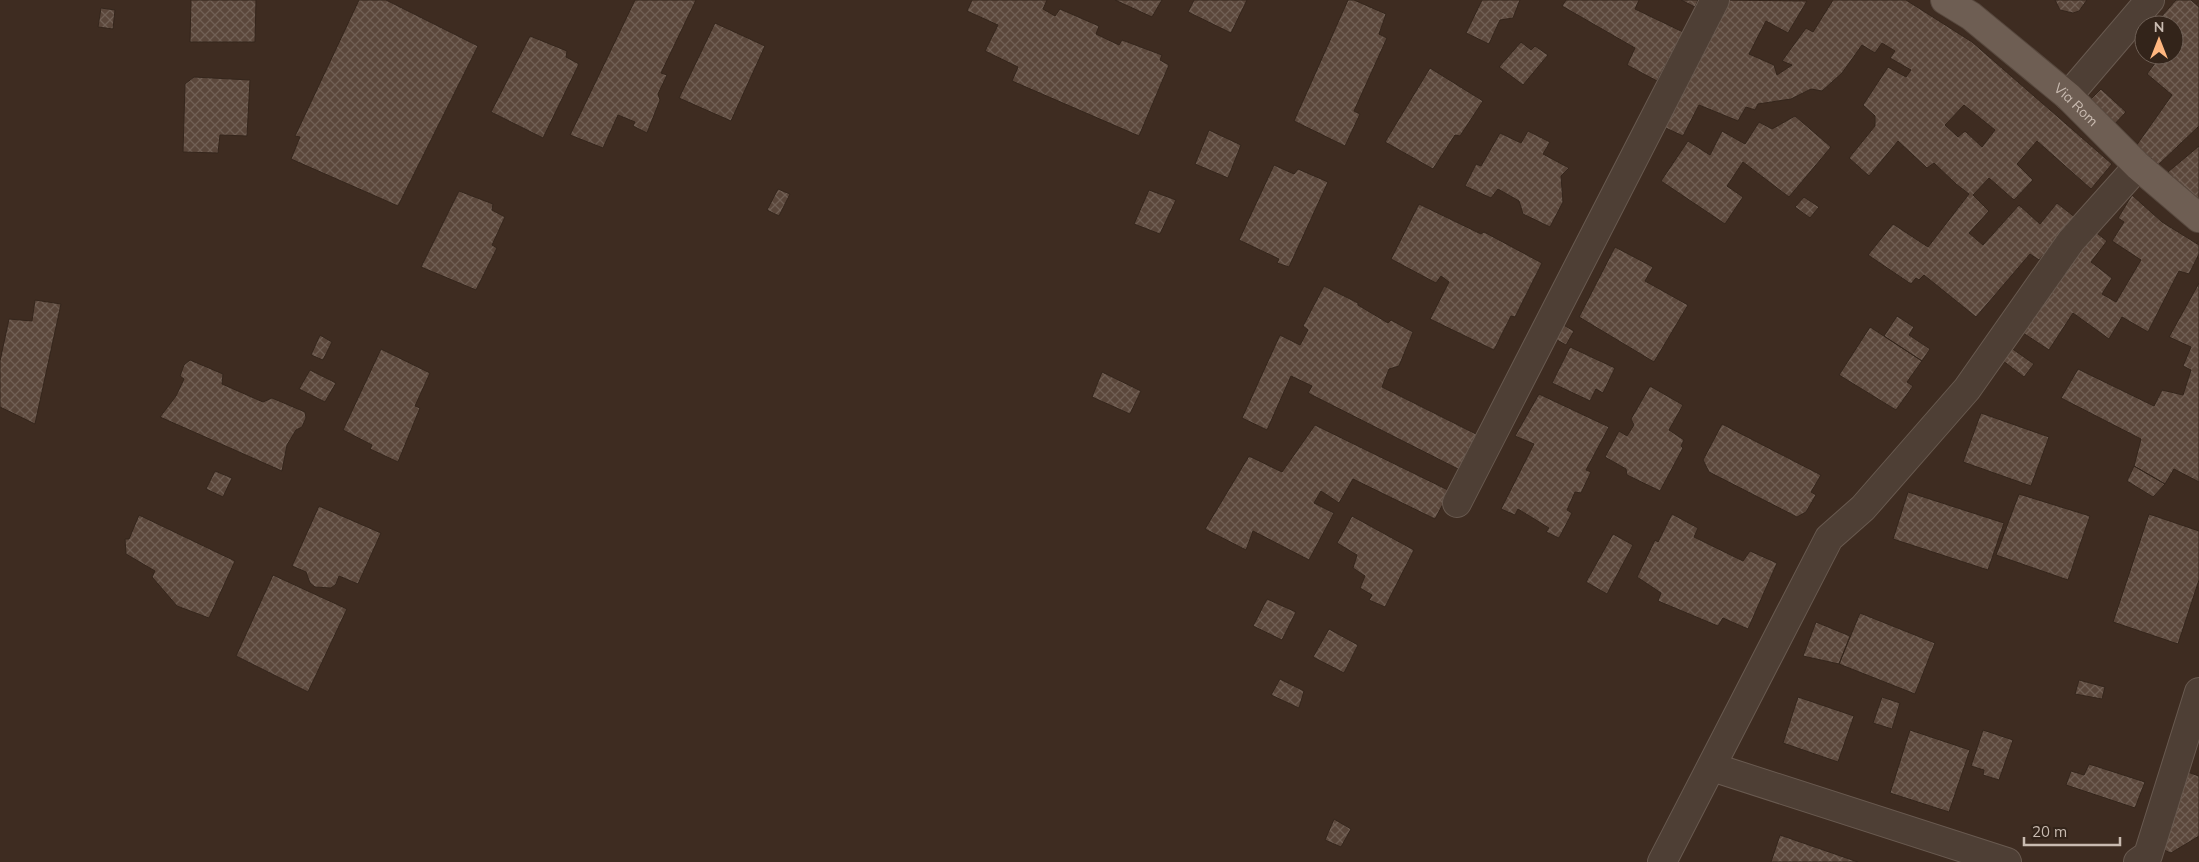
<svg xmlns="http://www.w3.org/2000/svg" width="2199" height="862" font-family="Mulish,sans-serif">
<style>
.building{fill:url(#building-cross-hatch);stroke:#35261c;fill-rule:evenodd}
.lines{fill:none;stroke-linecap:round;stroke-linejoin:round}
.minor-casing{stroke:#695a50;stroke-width:30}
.major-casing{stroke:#57483e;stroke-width:30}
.minor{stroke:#4e3f35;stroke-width:28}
.major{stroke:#6e5e53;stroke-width:28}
.labels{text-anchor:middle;stroke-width:5;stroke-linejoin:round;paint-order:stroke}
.street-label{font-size:14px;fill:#c9bbb1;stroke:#33241a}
</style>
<defs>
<pattern id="building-cross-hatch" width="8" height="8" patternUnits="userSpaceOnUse" patternTransform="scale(1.25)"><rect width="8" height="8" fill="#5b473b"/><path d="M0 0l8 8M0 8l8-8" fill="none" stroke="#716055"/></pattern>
</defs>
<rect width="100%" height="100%" fill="#3e2c21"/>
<path class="building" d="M191 0H256L255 42H190Z
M359 0H386L478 46 398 206 291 159 300 137 295 136Z
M635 0H696L661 73 667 75 658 94 660 100 647 133 633 126 635 122 618 115 603 148 570 135Z
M972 0H1047L1043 9 1055 16 1060 9 1099 26 1096 34 1119 45 1122 40 1162 55 1160 60 1169 65 1139 136 1012 81 1018 67 985 51 998 25 967 11Z
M1115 0H1162L1152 17Z
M1194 0H1247L1231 33 1188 12Z
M1348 0H1354L1386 14 1379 34 1387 38 1354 111 1360 114 1345 146 1294 121Z
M1482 0H1520L1513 18 1500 20 1489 44 1466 33Z
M1566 0H1639L1635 9 1683 32 1657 81 1627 65 1635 48 1562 6Z
M1681 0H1698L1695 7Z
M1719 0 1807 1 1788 33 1766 21 1749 54 1774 65 1777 75 1792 65 1782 61 1806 28 1813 32 1833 0H1906L1972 42 2112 164 2091 189 2037 141 2017 164 2033 180 2014 200 1989 178 1973 195 1989 211 1969 233 1983 245 2019 205 2040 224 2057 203 2076 218 2039 260 2030 254 1976 317 1924 275 1919 280 1916 278 1911 284 1868 255 1893 224 1928 247 1969 194 1956 184 1934 163 1927 168 1898 141 1869 176 1849 158 1875 126V116L1863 105 1888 67 1906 77 1911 70 1890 58 1895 51 1882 43 1875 53 1862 45 1842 73 1822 91 1811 89 1791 99 1758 104 1755 110 1746 107 1738 121 1699 105 1683 136 1655 123ZM1964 105 1995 130 1982 147 1965 131 1958 137 1945 125Z
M2055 0H2087L2079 11 2073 13 2060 10Z
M2176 0H2191L2199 7V126L2157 166 2136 146 2172 95 2147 74 2161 55H2174V25H2154Z
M101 8 115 10 113 29 98 27Z
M715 23 765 46 731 121 679 98Z
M530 36 567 51 566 57 579 64 543 138 491 112Z
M1521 42 1531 50 1535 46 1548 55 1523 85 1499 67Z
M1430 68 1483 101 1460 136 1455 135 1433 169 1385 142Z
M194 77 250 80 247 136 220 135 218 153 183 152 185 84Z
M2101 89 2126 112 2111 128 2086 104Z
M1795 116 1831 147 1789 197 1743 162 1727 186 1743 197 1725 224 1661 181 1688 141 1710 155 1722 131 1745 144 1759 122 1772 129Z
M1209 130 1241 145 1228 178 1195 164Z
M1528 131 1550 142 1543 154 1569 168 1561 176 1563 202 1550 227 1523 214 1519 201 1498 189 1491 198 1465 186 1476 164 1481 166 1500 133 1521 143Z
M2199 146V205L2168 172Z
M1274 165 1294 174 1298 169 1328 182 1289 267 1277 263 1279 259 1239 240Z
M778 189 790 194 779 216 767 210Z
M1149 190 1176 200 1160 234 1134 224Z
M459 191 493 204 492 210 505 217 492 245 497 248 476 290 421 267Z
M2132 195 2162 222 2199 245V254L2189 274 2179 271 2148 332 2122 317 2109 339 2073 313 2049 350 2020 331 2093 230 2107 241 2091 262 2112 278 2102 294 2116 302 2141 260 2112 241 2124 222 2118 218Z
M1804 197 1819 207 1810 218 1795 207Z
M1419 204 1481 234 1484 232 1542 263 1515 317 1511 316 1494 350 1430 319 1449 282 1441 276 1436 283 1391 259Z
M1615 247 1653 267 1645 281 1688 305 1654 362 1579 317Z
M2199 283V482L2174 469 2165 484 2134 466 2141 439 2061 398 2078 369 2154 406 2162 390 2183 395 2191 370 2183 366 2191 347 2169 337Z
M1324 286 1358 303V305L1388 323 1391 320 1413 332 1399 366 1389 369 1382 387 1480 436 1462 471 1308 393 1312 386 1291 376 1267 430 1242 418 1280 335 1300 345 1308 330 1303 326Z
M35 300 61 304 35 424 0 407V361L9 319 32 321Z
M1897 316 1914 327 1909 335 1930 349 1922 361 1884 336Z
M1558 322 1574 331 1566 345 1550 336Z
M1870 327 1922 361 1907 382 1913 386 1896 410 1839 375Z
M320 335 332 342 323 360 311 355Z
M2007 345 2034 364 2024 377 1998 357Z
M1570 347 1615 368 1603 393 1596 389 1590 401 1552 383Z
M381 349 430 373 415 406 420 408 398 462 370 449 372 445 343 430Z
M190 360 223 374 222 384 263 402 272 398 305 412 306 418 302 427 296 430 287 445 282 471 160 417 176 396 184 379 180 376 184 365Z
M310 370 336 383 325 402 299 389Z
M1102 372 1141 391 1130 414 1092 397Z
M1650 386 1683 405 1669 430 1684 440 1681 446 1683 448 1660 491 1627 475 1626 469 1605 457 1619 431 1627 436 1634 425 1631 419Z
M1539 394 1609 427 1586 470 1591 472 1581 493 1575 492 1567 510 1572 513 1559 538 1546 532 1549 528 1518 509 1515 515 1501 509 1534 444 1515 436Z
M1981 413 2049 437 2031 486 1963 462Z
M1722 424 1821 475 1811 492 1816 495 1806 512 1797 517 1709 472 1703 460Z
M1315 425 1450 491 1435 519 1353 479 1339 503 1321 491 1314 503 1334 513 1309 560 1253 531 1246 550 1205 529 1249 456 1282 472Z
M2134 466 2165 484 2153 497 2127 481Z
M215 471 232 478 223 497 206 489Z
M1908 492 2004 523 1988 570 1893 539Z
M2019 494 2090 516 2068 580 1996 555Z
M319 506 381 533 358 584 339 576 336 584 331 588 315 587 310 583 306 572 292 566Z
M1672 514 1698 528 1694 537 1743 561 1750 551 1777 563 1748 629 1723 618 1718 626 1658 601 1661 593 1637 577 1655 540 1658 542Z
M2149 514 2199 531V580L2178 644 2113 622Z
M139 515 235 561 209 618 177 606 152 577 155 571 126 554 125 539H129Z
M1352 516 1414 550 1385 607 1369 600 1372 595 1360 588 1365 576 1353 568 1357 555 1337 543Z
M1613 534 1633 545 1607 594 1586 582Z
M273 575 347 609 308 692 236 656Z
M1267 599 1296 612 1282 640 1253 626Z
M1860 613 1935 643 1915 694 1839 664Z
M1816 622 1850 636 1839 664 1803 656Z
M1329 629 1358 645 1344 673 1313 657Z
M1280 679 1304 691 1299 708 1271 695Z
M2079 680 2105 687 2102 699 2075 694Z
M1798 697 1854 716 1838 762 1783 743Z
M1882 697 1900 703 1892 729 1873 723Z
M1910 730 1970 750 1949 812 1890 793Z
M1983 730 2013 740 1999 780 1983 775 1984 770 1971 766Z
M2089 764 2145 782 2135 808 2066 785 2071 771 2084 775Z
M2182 770 2199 776V836L2171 853 2157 847Z
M1334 819 1351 829 1341 847 1325 840Z
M1780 835 1858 862H1771Z"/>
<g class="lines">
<g class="minor-casing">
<path id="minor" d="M2068 96 2150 0
M1457 503 1715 0
M1712 767 2007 862
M1662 862 1829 538 1863 508 1967 389 2071 241 2138 166
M2138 862 2148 855 2199 692"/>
</g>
<g class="major-casing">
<g id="major">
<path id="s1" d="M1945 0 1971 16 2068 96 2138 166 2199 218"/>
</g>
</g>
<use href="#minor" class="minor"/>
<use href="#major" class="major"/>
</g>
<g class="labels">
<g class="street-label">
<text dy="5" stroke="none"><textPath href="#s1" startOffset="168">Via Rom</textPath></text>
</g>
</g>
<g transform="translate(2159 40)"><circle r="24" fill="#33241a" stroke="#6f6056"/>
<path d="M0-4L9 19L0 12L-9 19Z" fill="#ffb780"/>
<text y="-8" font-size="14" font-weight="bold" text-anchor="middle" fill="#c9bbb1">N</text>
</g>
<path d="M2024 837v8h96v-8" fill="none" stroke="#c9bbb1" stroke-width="2.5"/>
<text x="2032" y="837" font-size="15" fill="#c9bbb1" stroke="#33241a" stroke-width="4" paint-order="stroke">20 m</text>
</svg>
